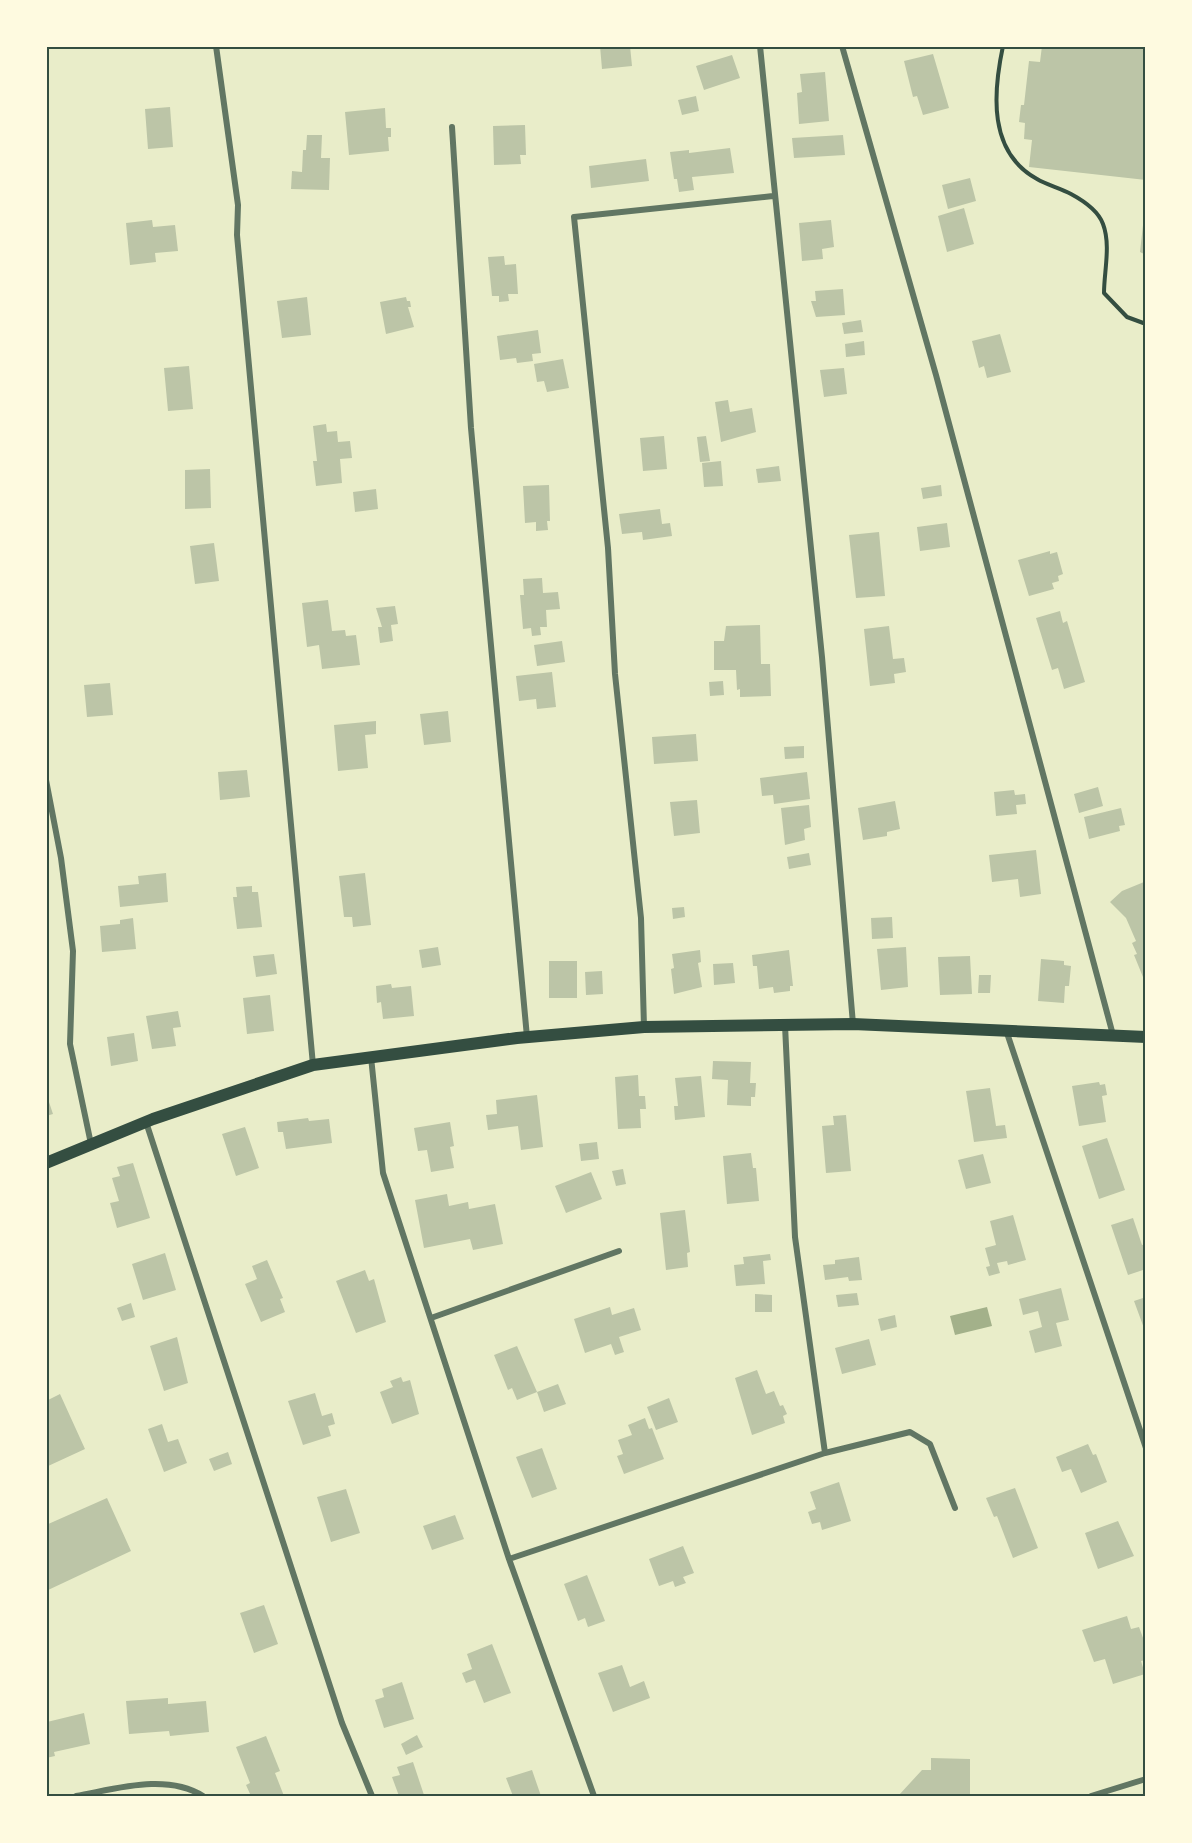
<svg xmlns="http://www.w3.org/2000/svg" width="1192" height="1843" font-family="Inter,sans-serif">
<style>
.water{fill:#a3b18a}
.building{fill:#bcc5a7}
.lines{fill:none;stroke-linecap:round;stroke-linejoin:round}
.path{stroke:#344e41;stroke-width:4}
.minor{stroke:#617663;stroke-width:6}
.secondary{stroke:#344e41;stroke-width:12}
.neatline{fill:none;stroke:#344e41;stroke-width:2}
</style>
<rect width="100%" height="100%" fill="#e9edc9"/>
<path class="water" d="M987 1307 992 1326 955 1335 950 1316Z"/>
<path class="building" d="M600 46H630L632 66 602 69Z
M1042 46H1146V180L1029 167 1032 140 1024 139 1025 123 1019 122 1021 105H1024L1029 61 1040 62Z
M933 54 949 108 923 115 917 96 913 97 904 61Z
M732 55 740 78 704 90 696 66Z
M825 72 829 121 799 124 797 93 802 92 800 74Z
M696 96 699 111 682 115 678 100Z
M170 107 173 147 148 149 145 109Z
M385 108 386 128H391V137H388L389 151 349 155 345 112Z
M525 125 526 155H520L521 164 494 165 493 126Z
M307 135H322L321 158H330L329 190 291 189 292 171 302 172 303 150H306Z
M843 135 845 155 794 158 792 138Z
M730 148 734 173 692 177 694 190 679 192 677 179H674L670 152 689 150V153Z
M646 159 649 181 591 188 589 166Z
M970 178 976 201 948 209 942 185Z
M964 208 974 244 947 252 938 216Z
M1144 216H1146V255L1140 252Z
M152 220 153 227 175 225 178 251 155 253 156 262 130 265 126 223Z
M831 220 834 247 822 249 823 259 802 261 799 223Z
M504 256 505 265 516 264 518 294H508L509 301 499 302V296H492L488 257Z
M843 289 845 315 816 317 811 301H816L815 291Z
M307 297 311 335 282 338 277 301Z
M406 297 407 301H410L411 307H408L414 327 386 334 380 302Z
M861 320 863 332 844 334 842 323Z
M538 330 541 353 532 354 533 361 517 363 516 358 500 360 497 336Z
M1000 334 1011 372 987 378 984 366 979 368 972 341Z
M864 341 865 355 846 357 845 344Z
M563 359 569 388 547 392 544 381 537 382 534 364Z
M189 366 193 409 168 411 164 368Z
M844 368 847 394 824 397 820 370Z
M728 400 730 412 752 408 756 432 721 442 715 402Z
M326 424 327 432 337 431 338 442 350 441 352 458 340 459 342 483 316 486 313 461H317L313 426Z
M664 436 667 469 643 471 640 438Z
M706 436 710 461 700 462 697 437Z
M721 461 723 486 704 487 702 463Z
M779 466 781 481 758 483 756 469Z
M210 469 211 508 185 509V470Z
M549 485 550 521H547L548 530 536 531V522L525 523 523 486Z
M941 485 942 496 923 499 921 488Z
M376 489 378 509 355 512 353 492Z
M660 509 662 524 670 523 672 536 643 540 642 532 622 534 619 514Z
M947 523 950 547 920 551 917 527Z
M879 532 885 596 856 598 849 535Z
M214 543 219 581 195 584 190 546Z
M1050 551V554L1057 552 1063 574 1058 576 1059 581 1052 583 1054 589 1029 596 1018 560Z
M542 578 543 593 558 592 560 609 546 610 547 627H540L541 635 532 636 531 628 523 629 520 595H524L523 579Z
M328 600 332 631 345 630 346 636 356 635 360 665 322 669 319 645 307 647 302 603Z
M395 606 398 624 391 625 393 641 380 643 378 627H382L376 608Z
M1060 611 1063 623 1067 621 1085 682 1064 689 1058 668 1052 670 1036 618Z
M760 625 761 664H770L771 696 740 697V689L737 690 736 670H714V641H724L726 626Z
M889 626 893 659 904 658 906 672 894 674 895 683 870 686 864 629Z
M562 641 565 662 537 666 534 645Z
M552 672 556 707 537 709 536 699 519 701 516 676Z
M723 681 724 695 710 696 709 682Z
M110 683 113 715 87 717 84 685Z
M448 711 451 742 424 745 420 714Z
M376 721V734L365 735 368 768 338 771 334 725Z
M696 734 698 761 654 764 652 737Z
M804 746V758L785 759 784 747Z
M247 770 250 797 220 800 218 772Z
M807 772 810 799 774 804 773 795 762 796 760 778Z
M1098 787 1103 806 1079 813 1074 794Z
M1014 790 1015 795 1025 794 1026 804 1016 805 1017 814 996 816 994 792Z
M697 800 700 833 674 836 670 802Z
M895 801 900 829 887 832V836L863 840 858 808Z
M809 805 811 827 804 829 805 840 785 845 781 808Z
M1121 808 1125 825 1119 826 1120 831 1089 839 1084 817Z
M1036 850 1041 894 1020 897 1018 879 992 882 989 855Z
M809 853 811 865 789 869 787 857Z
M166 873 168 902 120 907 118 886 139 884 138 876Z
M365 873 371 925 353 927 352 917H344L339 876Z
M1144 882 1146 884 1145 982 1134 955 1137 954 1132 943 1136 941 1126 918 1110 902 1122 891Z
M252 886V892H258L262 927 237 929 233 897H237L236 887Z
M684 907 685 917 673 919 672 908Z
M892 917 893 938 872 939 871 918Z
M133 918 136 949 102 952 100 926 120 924V920Z
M438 947 441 965 422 968 419 950Z
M906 947 908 987 881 990 877 949Z
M700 950 701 962 698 963 702 987 674 994 671 969 674 968 672 954Z
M789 950 793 986H790V991L774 993 773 987 759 989 757 966H753L752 955Z
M274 954 277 974 256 977 253 956Z
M970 956 972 994 940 995 938 957Z
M1041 959 1064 961V965L1071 966 1069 986H1065L1064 1003 1038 1001Z
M549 961H577V998H549Z
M733 963 735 983 714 985 713 964Z
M602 971 603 994 586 995 585 972Z
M979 975H991L990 993H978Z
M391 984 392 988 411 986 414 1016 383 1019 381 1002 377 1003 376 986Z
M270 995 274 1031 247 1034 243 998Z
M178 1011 181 1027 173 1028 176 1046 152 1049 146 1016Z
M134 1033 138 1061 111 1066 107 1037Z
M713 1061 751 1062 750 1083H756L755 1097H751V1106L727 1105 728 1080 712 1079Z
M638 1075 639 1096H645L646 1109H640L641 1128 618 1129 615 1077Z
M701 1076 705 1117 675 1120 674 1106H678L675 1078Z
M1099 1082 1100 1085 1105 1084 1107 1095 1102 1096 1106 1122 1079 1126 1072 1086Z
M990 1088 996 1126 1005 1125 1007 1138 974 1142 966 1091Z
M46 1093 53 1114 46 1116Z
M537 1095 543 1147 521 1150 518 1126 488 1130 486 1115 497 1114 496 1100Z
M846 1115 851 1171 826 1173 822 1126 834 1125 833 1116Z
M308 1118 309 1121 329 1119 332 1143 286 1149 283 1132H278L277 1122Z
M450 1122 454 1146 450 1147 454 1168 431 1172 427 1150 418 1151 414 1128Z
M245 1127 259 1168 236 1176 222 1134Z
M1107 1138 1125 1190 1099 1199 1082 1146Z
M597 1142 599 1159 581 1161 579 1144Z
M751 1153 753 1168H756L759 1201 727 1204 723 1156Z
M983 1154 991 1183 966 1189 958 1160Z
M133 1163 150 1218 117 1228 110 1203 119 1201 112 1178 120 1176 117 1167Z
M623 1169 626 1184 616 1186 612 1171Z
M591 1172 602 1199 566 1213 555 1186Z
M447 1194 449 1206 468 1202 469 1209 495 1204 503 1244 473 1250 470 1239 424 1248 415 1200Z
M685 1210 690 1252 687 1253 688 1267 666 1270 660 1213Z
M1013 1215 1026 1260 1008 1265 1007 1261 997 1263 1000 1273 989 1276 986 1267 990 1266 985 1248 996 1245 990 1221Z
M1133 1218 1142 1245 1146 1244V1269L1128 1275 1111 1225Z
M165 1253 176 1290 143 1300 132 1264Z
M770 1254 771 1260 763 1261 765 1284 736 1286 734 1265 744 1264 743 1257Z
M859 1257 862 1280 849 1281 848 1277 825 1280 823 1265 835 1264V1260Z
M267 1260 283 1298 280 1299 285 1312 261 1322 245 1284 257 1279 252 1266Z
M365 1270 369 1281 374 1279 386 1322 356 1333 336 1281Z
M1061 1288 1069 1320 1056 1323 1062 1346 1035 1353 1029 1331 1042 1327 1038 1311 1023 1315 1019 1299Z
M857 1293 859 1305 838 1307 836 1295Z
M755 1294 772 1295V1312H755Z
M1146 1297V1331H1145L1134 1301Z
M131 1303 135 1317 122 1321 117 1308Z
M610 1307 612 1315 634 1308 641 1330 619 1337 624 1352 615 1355 611 1344 585 1353 574 1319Z
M895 1315 897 1327 881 1331 878 1319Z
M177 1337 188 1383 164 1391 150 1346Z
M869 1339 876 1365 842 1374 835 1348Z
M517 1346 537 1392 517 1400 512 1388 508 1390 494 1355Z
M757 1370 766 1394 774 1391 780 1406 783 1405 787 1414 783 1416 785 1423 752 1435 735 1378Z
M401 1377 403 1382 410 1380 419 1414 392 1424 380 1392 393 1387 390 1381Z
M558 1384 566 1404 544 1412 537 1392Z
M315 1393 322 1416 332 1413 335 1424 328 1426 331 1436 303 1445 288 1401Z
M60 1394 85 1449 46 1467V1401Z
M669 1398 678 1422 656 1430 647 1407Z
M645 1418 649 1429 652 1428 664 1459 624 1474 617 1456 623 1454 618 1440 632 1435 628 1425Z
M162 1424 168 1442 178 1439 187 1463 164 1472 148 1429Z
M1088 1444 1093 1455 1096 1454 1107 1482 1081 1493 1071 1469 1062 1472 1056 1457Z
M542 1448 557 1489 532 1498 516 1457Z
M228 1452 232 1464 214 1471 209 1459Z
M839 1482 851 1521 822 1530 820 1522 812 1524 808 1512 816 1509 810 1492Z
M1015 1488 1038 1548 1013 1558 997 1516 994 1517 986 1498Z
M346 1489 360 1533 331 1542 317 1497Z
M107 1498 131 1551 46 1591V1525Z
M455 1515 464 1539 432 1550 423 1526Z
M1118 1521 1134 1556 1098 1569 1085 1533Z
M683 1546 694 1573 683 1577 686 1583 675 1587 673 1581 659 1586 649 1559Z
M587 1575 605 1621 588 1627 585 1618 578 1621 564 1584Z
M264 1605 278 1644 254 1653 240 1613Z
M1127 1616 1131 1629 1139 1627 1146 1646V1660L1141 1661 1145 1674 1113 1684 1105 1659 1094 1662 1082 1630Z
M492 1644 511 1693 484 1703 475 1680 466 1683 462 1673 472 1669 467 1654Z
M622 1665 630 1687 644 1681 650 1698 613 1712 598 1673Z
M402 1682 414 1719 384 1728 375 1700 384 1697 382 1689Z
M168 1698V1704L206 1701 209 1732 170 1736 169 1731 129 1734 126 1701Z
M84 1713 90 1744 54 1752 55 1756 46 1758 47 1722Z
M417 1735 423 1747 406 1755 401 1744Z
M266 1736 280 1771 275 1773 284 1796H251L246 1785 250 1783 236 1747Z
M931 1758 970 1759V1796L899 1795 922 1770H931Z
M413 1762 424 1795 399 1796 392 1777 400 1775 397 1767Z
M532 1770 541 1796H513L506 1778Z"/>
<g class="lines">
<path class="path" d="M1003 46C993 93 988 152 1037 179 1047 185 1060 188 1071 194 1084 201 1098 210 1103 224 1111 245 1104 272 1104 293L1127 317 1146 324"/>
<path class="minor" d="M216 46 238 205 237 235 313 1065
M760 46 822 657 853 1024
M842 46 936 375 1113 1035
M452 127 471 428 527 1037
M46 780 61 858 73 951 70 1044 91 1144
M785 1025 795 1237 825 1453
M644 1027 641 918 615 674 608 548 574 217 773 196
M1006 1030 1146 1448
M371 1057 383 1173 509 1559 594 1796
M146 1122 342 1723 372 1796
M431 1318 619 1251
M509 1559 825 1453 910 1432 930 1444 955 1508
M76 1796C116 1789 166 1773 203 1796
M1091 1796 1146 1779"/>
<path class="secondary" d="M46 1163 153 1119 313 1065 517 1038 644 1027 853 1024 1146 1037"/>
</g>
<rect width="1192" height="1843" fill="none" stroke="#fefae0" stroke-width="96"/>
<rect x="48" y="48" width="1096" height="1747" class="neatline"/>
</svg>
